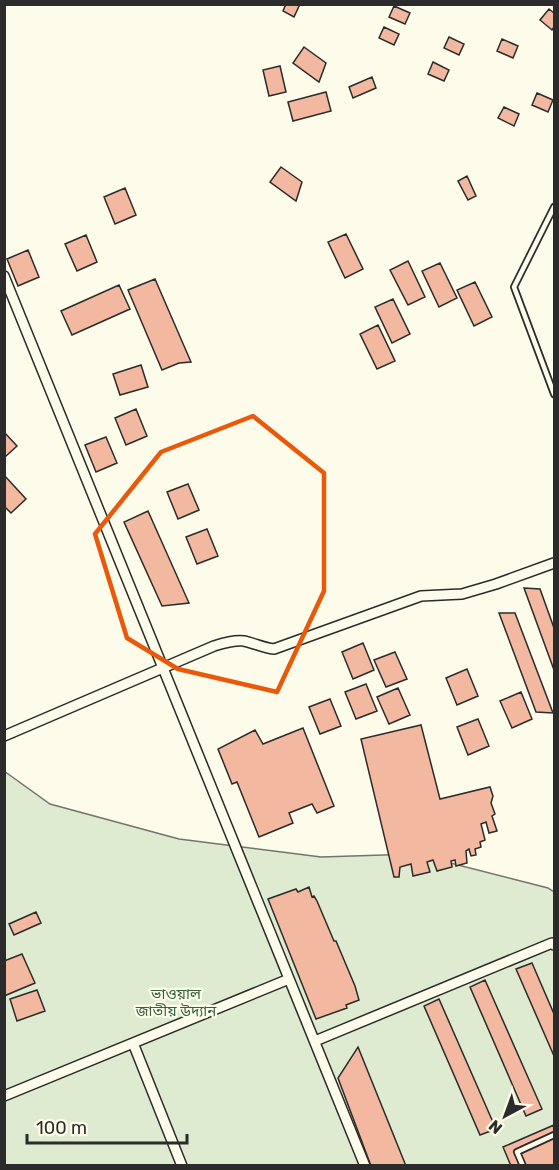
<svg xmlns="http://www.w3.org/2000/svg" width="559" height="1170" font-family="Rubik,'Noto Sans Bengali',sans-serif">
<style>
.green{fill:#deebd1;stroke:#74746e;stroke-width:1.5}
.building{fill:#f2b8a0;stroke:#2b2b2b;stroke-width:1.5}
.lines{fill:none;stroke-linecap:round;stroke-linejoin:round}
.lane-casing{stroke:#2b2b2b;stroke-width:8}
.street-casing{stroke:#2b2b2b;stroke-width:12}
.lane{stroke:#fdfbea;stroke-width:4.5}
.street{stroke:#fdfbea;stroke-width:9}
.marked{fill:none;stroke:#e8590c;stroke-width:4.5;stroke-linejoin:round}
.labels{text-anchor:middle;stroke-width:4.5;stroke-linejoin:round;paint-order:stroke}
.park-label{font-size:15px;fill:#34623c;stroke:#fdfbea}
</style>
<rect width="100%" height="100%" fill="#fdfbea"/>
<path class="green" d="M4 771 50 804 179 839 321 857 415 854 548 888 554 892V1165H5Z"/>
<path class="building" d="M286 4H300L294 17 283 11Z
M394 6 410 13 405 24 389 17Z
M549 9 554 13V27L552 30 540 20Z
M384 27 399 34 394 45 379 38Z
M449 37 464 44 459 55 444 48Z
M502 39 518 46 513 58 497 51Z
M304 47 326 63 319 82 293 63Z
M433 62 449 70 444 81 428 74Z
M280 66 286 92 269 96 263 70Z
M372 77 376 88 353 98 349 87Z
M326 92 331 111 293 121 288 102Z
M537 93 553 100 548 112 532 105Z
M504 107 519 114 514 126 498 118Z
M281 167 302 182 296 201 270 182Z
M467 176 476 196 468 200 458 181Z
M125 188 136 215 115 224 104 197Z
M346 234 363 269 345 278 328 242Z
M86 235 97 262 77 271 65 244Z
M28 250 39 277 18 286 7 259Z
M408 261 425 297 408 305 390 270Z
M440 263 457 298 439 307 422 271Z
M155 279 191 362 179 363 162 370 128 290Z
M475 282 492 317 474 326 457 290Z
M119 285 130 309 72 335 61 311Z
M393 299 410 334 392 343 375 307Z
M378 325 395 361 377 369 360 334Z
M141 365 148 387 120 395 113 374Z
M136 409 147 436 126 445 115 418Z
M4 432 17 446 5 457 4 456Z
M106 437 117 463 96 472 85 445Z
M4 475 26 499 11 513 4 506Z
M188 484 199 510 178 519 167 492Z
M148 511 189 603 162 606 124 522Z
M207 529 218 556 197 564 186 537Z
M524 588 540 589 554 628V670Z
M499 613H515L553 713 536 712Z
M363 643 374 670 353 679 342 652Z
M395 652 407 679 386 687 374 660Z
M467 669 478 696 457 705 446 678Z
M366 684 377 711 356 719 345 692Z
M398 688 410 715 389 724 377 697Z
M521 692 532 719 512 728 500 701Z
M330 699 341 726 320 734 309 707Z
M478 719 489 746 468 755 457 727Z
M421 725 440 799 490 787 493 796 491 803 495 814 492 816 497 831 489 833 486 822 481 824 485 840 480 842 481 847 475 849 476 855 471 856 469 849 466 851 467 863 456 866 455 860 451 861 452 867 437 871 433 860 427 862 430 872 413 876 411 864 400 867 399 877H394L361 739Z
M303 728 334 806 317 813 312 804 289 813 293 823 259 837 237 782 232 784 218 749 255 730 263 744Z
M309 887 312 897 314 896 317 901 334 941H336L355 986 359 1000 346 1005 347 1008 316 1019 268 899 296 889 298 892Z
M36 912 41 923 14 935 9 924Z
M22 954 35 983 4 996V961Z
M532 963 554 1014V1056L516 969Z
M485 980 542 1109 526 1116 470 987Z
M37 990 45 1011 17 1021 10 999Z
M439 999 496 1129 480 1135 424 1006Z
M358 1047 406 1166H371L338 1078Z
M554 1125V1166H511L503 1147Z"/>
<g class="lines">
<g class="lane-casing">
<path id="lane" d="M554 207 514 287 554 394
M523 1166 517 1152 554 1135"/>
</g>
<g class="street-casing">
<path id="street" d="M4 276 365 1166
M4 736 214 646C224 643 234 640 244 641 254 643 263 648 274 649L421 596 462 594 496 584 554 563
M315 1041 552 943 554 945
M133 1043 182 1166
M4 1096 289 979"/>
</g>
<use href="#lane" class="lane"/>
<use href="#street" class="street"/>
</g>
<path class="marked" d="M253 416 324 473V591L277 692 178 669 127 638 95 534 161 452Z"/>
<g class="labels">
<g class="park-label">
<text x="176" y="999">ভাওয়াল<tspan x="176" dy="17">জাতীয় উদ্যান</tspan></text>
</g>
</g>
<rect width="559" height="1170" fill="none" stroke="#2b2b2b" stroke-width="12"/>
<g transform="translate(505 1116) rotate(221)" stroke="#fdfbea" stroke-width="4.5" paint-order="stroke">
<path d="M0-4.5L10 22L0 15L-10 22Z" fill="#2b2b2b"/>
<text y="-9" font-size="16" font-weight="bold" text-anchor="middle" fill="#2b2b2b">N</text>
</g>
<path d="M27 1134v9h160v-9" fill="none" stroke="#2b2b2b" stroke-width="3"/>
<text x="36" y="1134" font-size="18" fill="#2b2b2b" stroke="#fdfbea" stroke-width="4.5" paint-order="stroke">100 m</text>
</svg>
